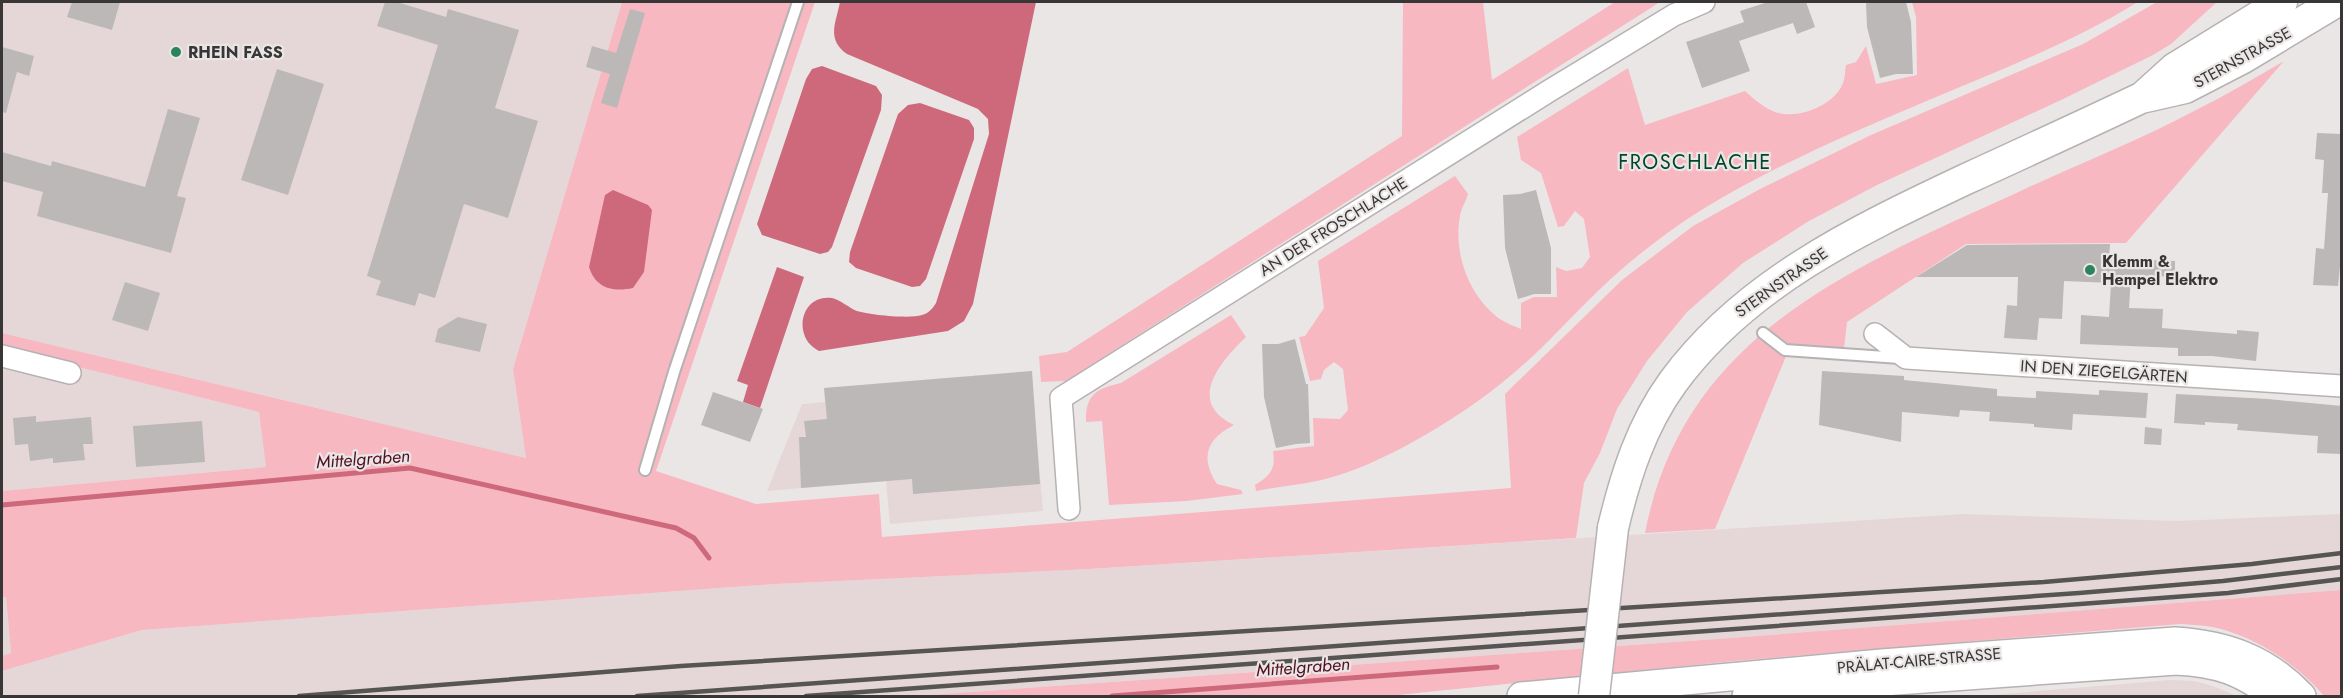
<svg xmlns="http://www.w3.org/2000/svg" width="2343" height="698" font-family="Jost,sans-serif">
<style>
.built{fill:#e5d7d8}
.green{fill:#f7b8c1}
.water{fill:#ce697c}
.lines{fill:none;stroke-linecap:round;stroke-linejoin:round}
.stream{stroke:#ce697c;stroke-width:5}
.building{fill:#bcb8b8}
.service-casing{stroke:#b6b1b2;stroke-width:14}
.minor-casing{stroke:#b6b1b2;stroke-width:24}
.tertiary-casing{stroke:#b6b1b2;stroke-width:30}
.secondary-casing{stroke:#b6b1b2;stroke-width:33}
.service{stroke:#fff;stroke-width:10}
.minor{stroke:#fff;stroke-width:21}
.tertiary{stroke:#fff;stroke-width:27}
.secondary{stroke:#fff;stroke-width:30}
.rail{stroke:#575454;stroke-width:4.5}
.secondary-bridge-casing{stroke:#b6b1b2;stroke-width:33;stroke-linecap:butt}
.secondary-bridge{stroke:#fff;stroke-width:30}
.poi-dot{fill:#2a855c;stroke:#ebe6e6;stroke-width:2}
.labels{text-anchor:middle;stroke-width:4.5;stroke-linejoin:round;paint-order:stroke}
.poi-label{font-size:16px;font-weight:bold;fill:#383636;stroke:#ebe6e6;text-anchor:start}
.street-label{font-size:16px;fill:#383636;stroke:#ebe6e6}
.water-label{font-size:18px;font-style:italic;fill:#511022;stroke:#ebe6e6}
.quarter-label{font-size:20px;letter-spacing:1.5px;fill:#00462a;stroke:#ebe6e6}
</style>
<rect width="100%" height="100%" fill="#ebe6e6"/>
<path class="built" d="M2 2H622L513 369 526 458 2 333Z
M2 348 259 412 267 467 2 491Z
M1031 371 1043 511 890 524 886 481 767 491 802 404 825 402 824 388Z
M1963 514 2177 521 2341 514V590L1731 638 915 696H2V671L142 630 775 584 1089 569Z
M6 596 11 653 2 656V597Z
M2170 680 2194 681 2210 685 2237 696H1980Z"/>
<path class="green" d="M622 2H815L656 471 756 504 879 494 882 537 1511 488 1505 394 1622 280 1693 226 1760 189 1871 135 2083 44 2157 2H2217L2171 44 2153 55 2061 100 1877 185 1809 221 1743 263 1687 312 1647 361 1617 409 1600 453 1584 483 1576 538 1089 569 775 584 142 630 2 671V656L11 653 6 597H2V491L266 467 259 412 2 348V333L526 458 513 369Z
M1403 2H1483L1492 80 1615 2H1660L1066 381 1041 382 1039 356 1067 352 1402 136Z
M1912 2H2138C2073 42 2000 70 1929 100 1853 132 1774 166 1703 209 1666 232 1629 261 1598 291 1568 320 1541 351 1509 377 1465 414 1392 459 1336 476 1311 484 1282 486 1256 491L1255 485C1270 476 1276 469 1273 451L1314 446 1313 418 1340 419 1348 410 1343 369 1334 362 1324 370 1321 379 1310 381 1299 337 1305 336 1324 308 1318 261 1455 176 1468 194C1466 201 1461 209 1460 216 1453 253 1469 297 1500 319 1506 323 1514 326 1521 329V303L1534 297H1557L1556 267 1566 271 1582 268 1590 257 1584 219 1575 211 1564 226 1558 227 1541 173 1521 160 1517 137 1628 68 1645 125 1745 91C1755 100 1763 107 1775 112 1797 120 1834 106 1843 83 1845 78 1845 71 1846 65L1856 62 1866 46 1876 84 1917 75 1916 17Z
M2284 61 2126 243 1966 244 1847 322 1844 348 1791 344 1715 529 1645 533C1684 330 1860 265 2027 188 2083 162 2142 139 2196 110 2226 95 2255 78 2284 61Z
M1231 315 1246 337C1221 361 1185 402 1234 425 1206 439 1200 458 1217 484L1241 490 1243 494 1187 501 1109 505 1102 421 1086 422C1085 395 1097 388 1121 383Z
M2341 590V696H2324C2298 666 2261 640 2221 629 2208 625 2193 625 2180 624L1734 661 1388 696H915L1731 638Z"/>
<path class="water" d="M840 2H1036L973 304 964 321 948 331 819 351C810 346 805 340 803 330 800 311 813 295 832 298 841 300 849 308 857 311 870 315 910 319 922 315 929 313 932 309 936 303L989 134 988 119 978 109 847 54C826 39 836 23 840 2Z
M822 66 876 86 882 95 881 110 832 247 828 252 820 254 762 235 757 224 806 79 812 69Z
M920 103 969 120 974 128V139L926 279 920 286 912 287 856 268 849 262 850 252 898 114 908 105Z
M613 190 648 205 652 210 644 272 633 288C613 292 596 289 589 267L605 195Z
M777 267 804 277 760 408 743 402 748 385 737 381Z"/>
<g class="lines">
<path class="stream" d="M2 505 410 468 676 528 694 538 709 558
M1112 696 1497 667"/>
</g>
<path class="building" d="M72 2H120L112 30 67 17Z
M385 2H397L446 17 448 9 519 30 495 108 538 121 508 218 464 204 435 298 419 293 415 306 376 295 381 281 367 276 438 45 377 26Z
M1768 2H1806L1815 27 1797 34 1793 23 1739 41 1750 71 1702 88 1686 42 1744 22 1740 11Z
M1866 2H1906L1911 22 1913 74H1896L1880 78 1867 27Z
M630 9 645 13 617 108 601 103 610 74 586 67 592 46 616 53Z
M2 47 34 56 29 76 17 72 6 113 2 112Z
M277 69 324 84 288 195 241 180Z
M168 109 200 118 177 196 186 198 171 253 37 216 43 192 2 181V152L51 166 52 161 145 187Z
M2317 133 2342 134V247L2338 286 2313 285 2316 248 2324 249 2328 193H2322L2324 160 2315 159Z
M1536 190 1551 248V294H1534L1518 299 1505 248 1503 195 1520 194Z
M2110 244 2109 259 2175 261V277L2131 275 2129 308 2163 309 2162 328 2237 334V330L2259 332 2256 361 2212 356H2178V348L2080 344 2081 315 2109 317 2111 283 2064 281 2062 319 2039 318 2037 340 2004 338 2007 305 2017 306 2018 277H1916L1967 245Z
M125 282 160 293 148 331 112 320Z
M458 317 487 324 480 352 435 342 438 329Z
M1295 339 1306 384H1308L1310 443 1296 444 1276 448 1264 397 1262 344H1278Z
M1032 371 1040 484 913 494 912 479 801 488 799 437H806L804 421 827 419 824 388Z
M1822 371 1904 376V380L1997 389V396L2036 398V391L2099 395V390L2148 393 2146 418 2073 414 2072 430 2034 427V424L1989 421 1990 412 1960 410 1959 417 1902 412 1901 442 1819 425Z
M713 392 763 409 750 442 701 425Z
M2176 394 2268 399 2342 406V454L2317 453 2318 436 2237 430 2238 424 2205 422V425L2174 423Z
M36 416V422L91 417 93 444H83L85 460 53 463V458L30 461 28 444 15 445 13 418Z
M202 421 205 462 136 467 133 426Z
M2145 427 2162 429 2161 445 2144 444Z"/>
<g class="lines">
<g class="service-casing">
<path id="service" d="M1763 333 1785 350 1900 358
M645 470 674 372 798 2"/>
</g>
<g class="minor-casing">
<path id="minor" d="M1875 334 1906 358 2342 386
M2 356 70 373
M1069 509 1061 398 1549 91 1674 15 1704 2"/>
</g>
<g class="tertiary-casing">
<path id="tertiary" d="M1521 696 1882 663 2175 641C2226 644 2267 659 2302 696
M1746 696 1883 682 2176 661C2217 663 2241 671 2273 696"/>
</g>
<g class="secondary-casing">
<path id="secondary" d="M2144 96 2175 68 2282 2
M1613 528C1625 477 1641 426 1673 382 1745 284 1856 231 1964 180 2023 153 2082 126 2141 98L2185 88 2243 58 2336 2"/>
</g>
<use href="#service" class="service"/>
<use href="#minor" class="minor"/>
<use href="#tertiary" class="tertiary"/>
<use href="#secondary" class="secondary"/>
<path class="rail" d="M299 696 681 666 2044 582 2252 564 2342 553
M637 696 2079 593 2223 581 2342 567
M806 696 2080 604 2228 593 2342 579"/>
<g class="secondary-bridge-casing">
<path id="secondary-bridge" d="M1594 696 1613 528"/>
</g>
<use href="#secondary-bridge" class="secondary-bridge"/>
</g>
<g class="poi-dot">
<circle cx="176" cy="52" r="6"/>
<circle cx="2090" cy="270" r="6"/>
</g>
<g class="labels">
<g class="poi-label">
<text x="188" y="58">RHEIN FASS</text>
<text x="2102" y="267">Klemm &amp;<tspan x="2102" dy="18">Hempel Elektro</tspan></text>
</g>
<g class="street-label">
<text transform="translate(2242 57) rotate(-29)" y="6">STERNSTRASSE</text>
<text transform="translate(1333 226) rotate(-32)" y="6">AN DER FROSCHLACHE</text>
<text transform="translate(1781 282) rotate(-35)" y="6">STERNSTRASSE</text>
<text transform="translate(2104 371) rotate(4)" y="6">IN DEN ZIEGELGÄRTEN</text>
<text transform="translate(1919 660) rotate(-5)" y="6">PRÄLAT-CAIRE-STRASSE</text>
</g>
<g class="water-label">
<text transform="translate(363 459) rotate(-4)" y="6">Mittelgraben</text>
<text transform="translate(1303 667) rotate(-4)" y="6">Mittelgraben</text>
</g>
<g class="quarter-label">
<text x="1695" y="169">FROSCHLACHE</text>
</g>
</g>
<rect width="2343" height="698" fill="none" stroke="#383636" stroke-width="6"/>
</svg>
